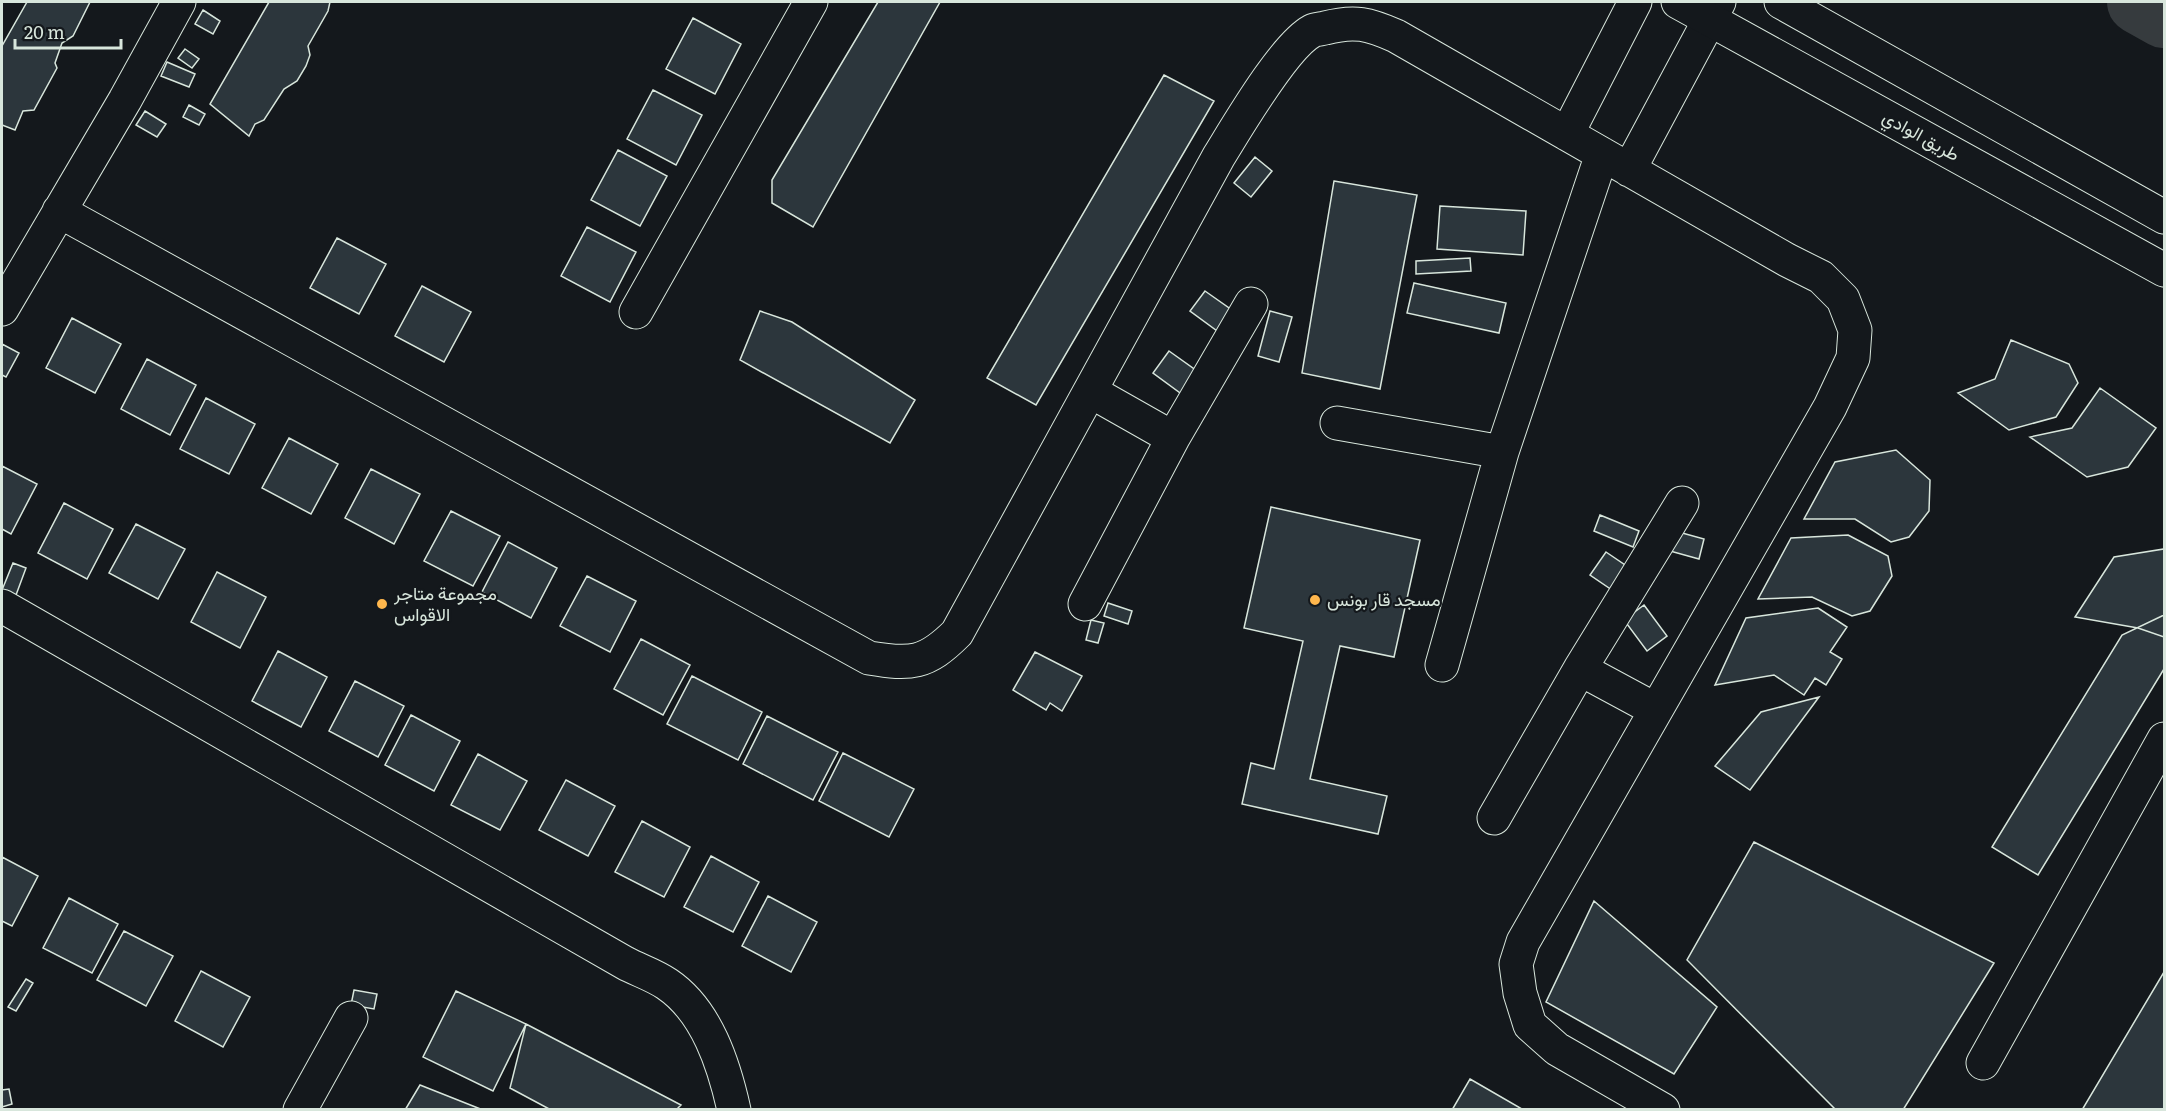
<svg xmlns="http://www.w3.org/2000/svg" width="2166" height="1111" font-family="Literata,Vazirmatn,serif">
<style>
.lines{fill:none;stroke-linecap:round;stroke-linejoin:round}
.river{stroke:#363b3e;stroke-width:64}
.building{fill:#2c363c;stroke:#d8e6dc;stroke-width:1.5}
.minor-casing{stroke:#d8e6dc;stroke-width:35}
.major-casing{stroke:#d8e6dc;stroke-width:35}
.minor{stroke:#14181c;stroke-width:33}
.major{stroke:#14181c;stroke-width:33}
.poi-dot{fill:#ffb74d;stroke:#14181c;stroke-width:2}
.labels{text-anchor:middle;stroke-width:4.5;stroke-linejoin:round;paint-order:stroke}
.street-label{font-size:18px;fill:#d8e6dc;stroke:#14181c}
.poi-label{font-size:18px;fill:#d8e6dc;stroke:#14181c;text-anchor:start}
</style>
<rect width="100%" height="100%" fill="#14181c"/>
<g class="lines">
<path class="river" d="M2139 2 2164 16"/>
</g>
<path class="building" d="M27 2H90L73 36 62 43 55 63 57 68 34 110 23 111 15 130 2 125V46Z
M269 2H330L328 11 308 46 310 55 306 66 297 81 284 89 264 120 255 124 249 136 210 104Z
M878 2H940L813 227 772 203V180Z
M203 10 220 21 213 34 195 24Z
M693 18 741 44 715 94 666 69Z
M185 49 199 59 192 68 178 58Z
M167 62 195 74 189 87 161 76Z
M1164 75 1214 101 1036 405 987 378Z
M653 90 702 115 676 165 627 139Z
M189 105 205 114 199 125 183 117Z
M145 111 166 124 157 137 136 125Z
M618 150 667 176 640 226 591 200Z
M1255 157 1272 171 1251 197 1234 183Z
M1334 181 1417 195 1380 389 1302 373Z
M1440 206 1526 211 1523 255 1437 249Z
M587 227 636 252 610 302 561 276Z
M337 238 386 264 359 314 310 288Z
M1470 258 1471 271 1416 274V261Z
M1414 283 1506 303 1499 333 1407 313Z
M422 286 471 312 444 362 395 336Z
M1205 291 1239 315 1224 336 1190 311Z
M760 311 792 322 915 400 890 443 740 360Z
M1270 311 1292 317 1279 362 1258 356Z
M72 318 121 344 95 393 46 368Z
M2011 340 2069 364 2078 383 2056 417 2009 430 1958 393 1995 379Z
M2 344 19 353 6 377 2 375Z
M1169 351 1204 376 1187 398 1153 373Z
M147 359 196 385 170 435 121 409Z
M2100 388 2156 428 2128 467 2087 477 2030 437 2072 428Z
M206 398 255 424 229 474 180 449Z
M289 438 338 464 311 514 262 488Z
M1896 450 1930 480 1929 511 1909 537 1891 542 1855 519H1804L1835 462Z
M2 466 37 484 11 534 2 529Z
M371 469 420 494 394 544 345 518Z
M64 503 113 529 87 579 38 553Z
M1271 507 1420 540 1394 657 1340 646 1310 779 1387 796 1378 834 1242 804 1251 763 1274 769 1303 641 1244 628Z
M451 511 500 536 473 586 424 561Z
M1600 515 1639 531 1633 547 1594 531Z
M136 524 185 549 158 599 109 573Z
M1675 531 1704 539 1699 559 1670 551Z
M1848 535 1888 556 1892 576 1870 611 1852 616 1812 597 1758 599 1791 538Z
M508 542 557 568 531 618 482 592Z
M2164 549V637L2138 628 2075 617 2114 557Z
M1606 552 1628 567 1612 590 1590 575Z
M13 563 26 568 16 595 2 590Z
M217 572 266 597 240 648 191 622Z
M587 576 636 601 610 652 560 626Z
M1108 603 1132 611 1128 624 1104 616Z
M1644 605 1667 636 1647 651 1624 620Z
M1818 608 1847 627 1830 652 1842 659 1826 685 1815 678 1804 695 1774 675 1715 685 1746 618Z
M2164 615V669L2038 875 1992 847 2122 635Z
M1091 620 1104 623 1098 643 1086 640Z
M641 639 690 665 663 715 614 689Z
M278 651 327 677 301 727 252 701Z
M1035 652 1082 676 1062 711 1050 703 1046 710 1013 690Z
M692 676 762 712 738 760 667 724Z
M355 681 404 706 378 757 329 731Z
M1819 697 1750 790 1715 766 1761 712Z
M411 715 460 741 434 791 385 765Z
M767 716 838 752 813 800 743 764Z
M843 753 914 789 889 837 819 801Z
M478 754 527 781 500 830 451 805Z
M566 780 615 806 588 856 539 830Z
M642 821 690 847 664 897 615 872Z
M1754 842 1994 963 1903 1110H1836L1687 960Z
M711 856 759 882 733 932 684 907Z
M2 857 38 876 12 926 2 921Z
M768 896 817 922 791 972 742 946Z
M69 898 118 924 92 973 43 948Z
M1594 901 1717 1007 1674 1074 1546 1002Z
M124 931 173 956 146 1006 97 980Z
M201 971 250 997 223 1047 175 1021Z
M2164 972V1110H2082Z
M26 979 33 983 16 1011 8 1007Z
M354 990 377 994 374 1009 351 1005Z
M456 991 526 1024 493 1091 423 1057Z
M526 1024 681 1105 676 1110H551L510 1088Z
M1470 1079 1522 1109 1452 1110Z
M420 1085 483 1110H405Z
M9 1089 12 1104 2 1107V1090Z"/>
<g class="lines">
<g class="minor-casing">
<path id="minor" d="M1567 134 1635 2
M1629 170 1719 2
M59 211 869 658C911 665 926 664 957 633L1219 156C1237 127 1284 46 1312 31 1316 29 1322 29 1325 28 1355 20 1369 24 1396 36L1787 260 1821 277 1843 299 1855 330 1853 358 1830 407 1523 942 1516 964 1520 993 1530 1025 1557 1049 1663 1110
M2 309 125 100 179 2
M636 312 811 2
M1090 391 1173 438
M1337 423 1502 452
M1085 604 1173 438 1251 304
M2 606 625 963C638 970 654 975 667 984 707 1011 724 1065 734 1110
M1442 665 1502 452 1602 154
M1580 669 1656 710
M1494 818 1580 669 1682 503
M1983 1063 2164 739
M300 1110 351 1018"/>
</g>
<g class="major-casing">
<path id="major" d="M1678 2 2164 270
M1781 2 2164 217"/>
</g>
<use href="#minor" class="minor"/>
<use href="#major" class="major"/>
</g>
<g class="poi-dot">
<circle cx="1315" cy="600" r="6"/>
<circle cx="382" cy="604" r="6"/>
</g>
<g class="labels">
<g class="street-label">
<text transform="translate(1921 136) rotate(29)" y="6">طريق الوادي</text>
</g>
<g class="poi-label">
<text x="394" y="600">مجموعة متاجر<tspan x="394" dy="21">الاقواس</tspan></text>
<text x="1327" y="606">مسجد قار بونس</text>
</g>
</g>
<rect width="2166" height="1111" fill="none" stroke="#d8e6dc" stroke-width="6"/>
<path d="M15 39v9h106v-9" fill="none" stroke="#d8e6dc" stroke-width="3"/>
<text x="24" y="39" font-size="18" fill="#d8e6dc" stroke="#14181c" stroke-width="4.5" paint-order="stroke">20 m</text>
</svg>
